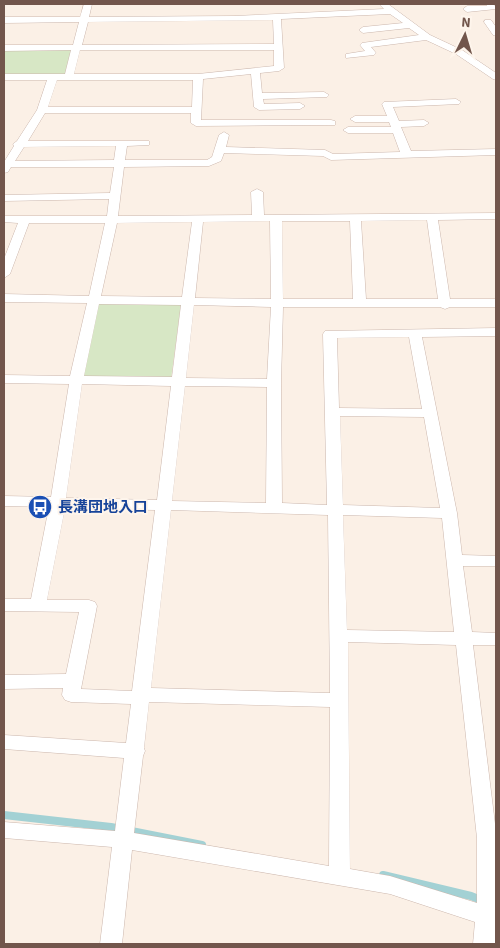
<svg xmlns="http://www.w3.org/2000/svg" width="500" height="948" font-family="'Source Sans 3','Noto Sans JP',sans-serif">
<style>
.green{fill:#d7e7c5}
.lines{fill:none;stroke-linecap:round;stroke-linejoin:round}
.stream{stroke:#a3d1d4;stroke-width:8}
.minor-casing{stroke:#ccb7ad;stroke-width:1}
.minor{fill:#fff;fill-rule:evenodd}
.labels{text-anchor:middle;stroke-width:4;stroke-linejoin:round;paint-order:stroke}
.transit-label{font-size:15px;font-weight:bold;fill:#164399;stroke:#fef5ec;text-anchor:start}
</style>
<rect width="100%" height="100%" fill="#fbf0e6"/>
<path class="green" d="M4 49H73L66 75 4 76Z
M95 302 181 305 171 379 80 377Z"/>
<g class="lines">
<path class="stream" d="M4 815 111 827 202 845
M383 875 471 896 496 906"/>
<g class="minor-casing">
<path id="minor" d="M84 4H92L89 17 235 16 384 9 379 4H388L430 35 462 50 496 73V80L493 79 456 54 426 40 371 47 376 53 374 55 346 58V54L365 51 360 45 362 43 419 35 409 28 363 33 359 30 363 27 403 23 390 14 281 19 284 68 279 71 260 73 262 93 324 92 329 95 327 97 263 99 264 104 300 103 305 106 300 109 259 110 254 107 251 74 203 79 201 120H331L335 121V125L196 126 191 123V113H45L28 141H149V145L127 146 125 160H207L212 157 219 135 224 132 229 135 226 147 325 150 333 154 400 152 393 133H348L343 130 348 127H391L389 122H355L350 119 355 116H387L382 104 384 102 456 99 461 102 459 104 393 107 399 121 424 120 429 123 424 126 401 127 411 151 496 149V155L331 160 323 156 224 153 221 161 209 166 124 167 118 216 252 215 251 192 257 189 263 192 264 215 496 213V219L438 220 450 299H496V307H450L445 309 440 307H283L281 383 282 503 327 505 323 334 325 331 496 328V336L422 337 457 513 462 555 496 556V566H463L472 632 496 633V645H473L496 832 495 944H473L475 922 390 894 132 850 122 944H100L112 847 4 838V822L115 831 124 758 4 749V735L126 743 131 704 71 702 65 700 62 695 63 688 4 689V675L66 674 79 612 4 611V599H31L49 507 4 506V496L51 497 69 384 4 383V375L70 376 87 303 4 302V294L89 296 105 223H29L10 274 4 278V259L18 223 4 222V216H107L109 199 4 201V195L110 193 114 167H11L8 172 4 173V162L14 146 13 144 17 141 37 110 47 80H4V74H65L71 50 4 51V45H73L79 22 4 23V17H80ZM273 20 274 44 82 45 88 22ZM80 50H274V66L198 74H74ZM57 80H193L192 107H48ZM116 146 114 160 15 161 24 147ZM427 220 438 299H366L361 221ZM270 221 271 299 195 298 203 222ZM282 221H350L353 299H283ZM192 222 182 297 101 296 117 223ZM99 304 181 305 172 377 84 376ZM194 305 271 307 267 379 186 378ZM409 337 422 409 339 408 337 338ZM82 384 171 386 157 500 66 498ZM185 386 267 387 266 503 172 501ZM340 416 424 417 440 508 343 505ZM65 508 155 510 132 691 81 689 97 606 95 602 89 600H47ZM171 510 328 515 330 693 151 688ZM343 515 442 518 454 632 347 630ZM348 642 456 645 477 838V903L390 876 350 869ZM149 702 330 707 329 866 134 833 143 756 145 751 144 748Z
M486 4H494L496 9 467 12 463 9 467 6H487Z
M485 20H491L496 27V36L493 35 484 22Z"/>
</g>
<use href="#minor" class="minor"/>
</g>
<defs>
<g id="bus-disc" transform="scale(1.25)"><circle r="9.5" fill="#1a4fb4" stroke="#fef5ec"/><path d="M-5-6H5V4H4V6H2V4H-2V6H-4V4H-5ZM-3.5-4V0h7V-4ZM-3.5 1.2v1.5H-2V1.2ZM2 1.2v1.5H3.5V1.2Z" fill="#fff"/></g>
</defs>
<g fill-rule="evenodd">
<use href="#bus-disc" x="40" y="507"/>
</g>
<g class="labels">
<g class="transit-label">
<text x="58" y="512">長溝団地入口</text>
</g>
</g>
<rect width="500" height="948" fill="none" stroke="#72564c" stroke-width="10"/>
<g transform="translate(465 35) rotate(5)" stroke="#fef5ec" stroke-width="4" paint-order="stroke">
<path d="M0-4L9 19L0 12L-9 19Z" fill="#72564c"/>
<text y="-8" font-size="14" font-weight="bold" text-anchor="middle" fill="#72564c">N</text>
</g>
</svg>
